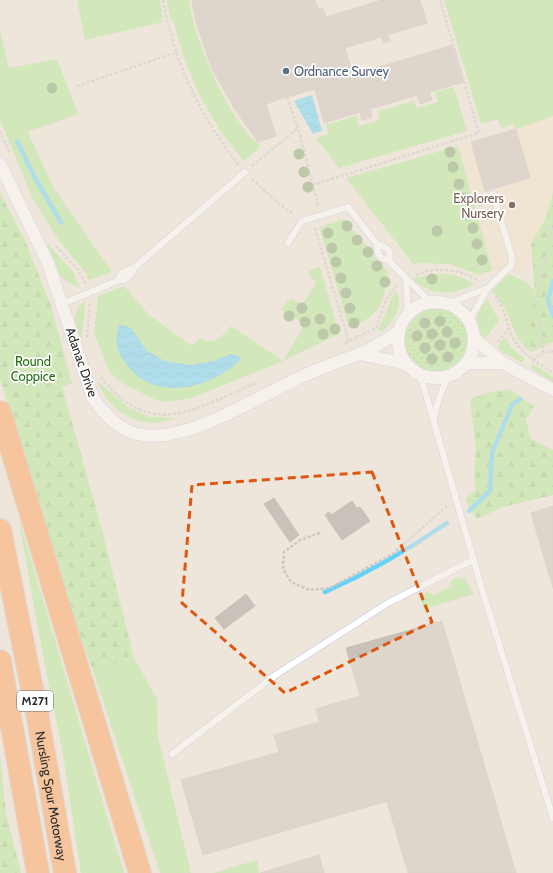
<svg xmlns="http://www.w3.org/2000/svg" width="553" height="873" font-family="Cabin,sans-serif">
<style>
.education{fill:#f1e3c8}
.grass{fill:#b0ea92}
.forest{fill:url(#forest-firs)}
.garden{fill:url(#garden-dots)}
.water{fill:url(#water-waves)}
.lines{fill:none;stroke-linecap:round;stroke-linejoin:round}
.stream{stroke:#63d3fa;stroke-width:4.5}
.building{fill:#c9c2ba;stroke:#c9c1b4}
.lane-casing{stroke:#d0d4e5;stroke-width:8}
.street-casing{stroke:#d0d4e5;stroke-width:14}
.highway-casing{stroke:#c8c8c8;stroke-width:24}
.path{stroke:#c8c8c8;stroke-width:2.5;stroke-dasharray:3 2;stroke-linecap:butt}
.lane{stroke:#fff;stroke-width:6}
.street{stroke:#fff;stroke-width:12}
.highway{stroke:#ff9d54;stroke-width:22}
.tree{fill:#81a46d}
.marked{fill:none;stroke:#de570e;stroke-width:3;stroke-dasharray:8 5;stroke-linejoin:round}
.service-dot{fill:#5c6f8a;stroke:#fff;stroke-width:1.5}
.education-dot{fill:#8d6e63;stroke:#fff;stroke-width:1.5}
.labels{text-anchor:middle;stroke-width:3.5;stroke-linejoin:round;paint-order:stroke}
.shield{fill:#fff;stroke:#6a6a6a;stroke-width:1}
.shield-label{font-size:12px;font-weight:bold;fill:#2a2a2a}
.service-label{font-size:13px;fill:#4e5e75;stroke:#fff;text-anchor:start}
.education-label{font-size:13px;fill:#785e54;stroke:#fff;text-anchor:end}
.park-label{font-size:13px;fill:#276e13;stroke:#fff}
.street-label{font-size:13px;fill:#2a2a2a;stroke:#fff}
</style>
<defs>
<pattern id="forest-firs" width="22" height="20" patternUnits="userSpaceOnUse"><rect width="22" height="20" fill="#b0ea92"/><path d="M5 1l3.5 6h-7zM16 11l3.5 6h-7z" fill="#98c97e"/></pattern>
<pattern id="garden-dots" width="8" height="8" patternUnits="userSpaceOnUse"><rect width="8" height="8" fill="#b0ea92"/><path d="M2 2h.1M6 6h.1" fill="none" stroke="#98c97e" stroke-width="1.8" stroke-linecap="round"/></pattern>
<pattern id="water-waves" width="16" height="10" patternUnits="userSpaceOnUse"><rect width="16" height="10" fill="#63d3fa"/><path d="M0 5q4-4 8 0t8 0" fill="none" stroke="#56b5d6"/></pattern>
</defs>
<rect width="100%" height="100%" fill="#eee5db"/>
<path class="education" d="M553 116V192L546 217 531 244 532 263 520 272 492 270 458 146Z"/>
<path class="grass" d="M77 0H160L163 22 85 40Z
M166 0H189C194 40 229 122 261 146L244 161C207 117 187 76 173 20H171Z
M444 0H553V116L516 129 514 124 501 128 498 119 481 124Z
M0 30 9 68 57 59 78 114 28 132 53 187 112 272 89 280 85 272 58 239 33 199 0 120Z
M454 87 467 131 339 168 316 138 329 134 326 125 356 116 359 126 380 120 378 111 414 101 416 108 438 102 435 92Z
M458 146 492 270 480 275 449 264 418 263 414 265 346 178Z
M344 219 388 272C383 306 381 314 349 328L319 227Z
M47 243 73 272 80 287C57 282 54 263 47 243Z
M320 267 339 334 283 361 192 398 167 402 156 400 122 383 109 371 94 333 98 296 124 286 148 314 192 346 200 338C214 347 222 336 231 326L283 361 305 324 281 310 287 300 290 302 292 299 302 305 317 282 308 275 309 270Z
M436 274C450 274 463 275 474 285 448 296 434 296 411 279Z
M509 274 526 282 535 291 531 313V352C516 341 514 329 507 313 503 304 497 296 491 289Z
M395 291C406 303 392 323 383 331L378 330Z
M486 297 499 321 484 339C471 321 477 315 486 297Z
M84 301 85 311 81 342C74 327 70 314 84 301Z
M506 338 511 348 525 359 522 363 500 350 498 346 503 339Z
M533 364 553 377V382L530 368Z
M97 381 129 408 150 417 178 418C170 419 161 423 153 423 126 421 107 405 97 381Z
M18 516 124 873H81L62 748 43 656Z
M456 578 465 579 474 594 424 609 421 597 428 591 434 595 452 586 450 582Z
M134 658 157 699 158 737 191 873H160L93 671Z
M257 860 259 873H213Z"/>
<path class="forest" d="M553 192V342L531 352V313L535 291 531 244 546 217Z
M0 193 24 238 51 306 72 383 62 387 101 526 134 658 93 671 74 620 0 378Z
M509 389 534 407 526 419 530 438 553 450V495L503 507 477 519 465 499 476 490 474 475 476 448 470 399 483 394Z
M0 755 6 813 21 873H0Z"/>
<path class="garden" d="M404 340a32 32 0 1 1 64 0a32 32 0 1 1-64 0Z"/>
<path class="water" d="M312 95 322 131 313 134 294 101Z
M119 325 130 327 147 351 165 361 190 365 214 361 231 354 242 358C213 388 156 404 127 365 116 351 114 341 119 325Z"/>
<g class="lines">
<path class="stream" d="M17 141 34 176 61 222
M553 281 548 300 553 316
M469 511 490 491 492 453 512 405 520 399
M325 592C368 573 408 550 447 523"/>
</g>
<path class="building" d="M192 0H315L318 9 323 8 326 17 382 0H420L427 23 387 35 390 41 383 43 381 37 345 48 351 68 357 66 359 73 453 45 464 82 429 92 432 100 420 104 417 95 370 109 372 117 362 120 360 112 324 123 315 89 287 97 266 104 276 136 258 142 234 108 212 69 196 22Z
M516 129 530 178 485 191 471 142Z
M274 498 299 535 290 542 264 504Z
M352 501 357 508 360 507 370 521 342 540 325 515 329 512 331 515Z
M553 506V588L531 513Z
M246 594 255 606 224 629 215 618Z
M442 621 516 873H408L387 801 203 855 181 780 279 752 274 735 319 722 316 709 360 696 346 648Z
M319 855 324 873H260Z"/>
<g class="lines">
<g class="lane-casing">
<path id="lane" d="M288 243 302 221 348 207 377 244 385 247 390 252 389 261
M377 244C377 254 379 258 389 261L431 303
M406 279 408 314
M117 281C121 273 125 270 134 268
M62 304 117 281C126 281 131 277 134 268L245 172
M447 304 488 288 511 266 512 257 509 247 493 194
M469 321 488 288
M420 374 482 589 553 818
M434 418C437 402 441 389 450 375
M172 754 277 674 388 603 473 560"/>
</g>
<g class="street-casing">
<path id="street" d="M0 164 48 263 93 398C106 416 119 431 142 435 188 442 256 398 297 379 317 369 338 362 359 354 373 349 386 339 399 332
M398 340a38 38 0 1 1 76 0a38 38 0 1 1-76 0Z
M474 338 503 363 553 390
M360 354 407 364
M466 363H503"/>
</g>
<g class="highway-casing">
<g id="highway">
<path d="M0 412 140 873"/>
<path id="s1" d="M0 530 37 713 65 873"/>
<path d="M0 661 38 873"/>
</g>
</g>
<path class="path" d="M163 0C173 59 201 119 239 165
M77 86 178 52
M287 97 298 128 318 206
M0 131 10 154
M252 166 298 128
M252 179 279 204 294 215
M312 185 479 133 440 0
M315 228 349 342
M56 246 78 270 86 284
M416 275C434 266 462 269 478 281
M495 296C505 308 506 322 512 336 520 353 538 363 553 373
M87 337 90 302
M498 342 509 328
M345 343 376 328 386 300 396 286
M543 353 537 300 553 224
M533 360 543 353 553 351
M101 377C151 442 196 408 256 383
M320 533 300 540 284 552 283 569 291 582 309 590 330 588 394 553 447 506"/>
<use href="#lane" class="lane"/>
<use href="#street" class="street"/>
<use href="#highway" class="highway"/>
</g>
<g class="tree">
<circle cx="52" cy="88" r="5.5"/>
<circle cx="450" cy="152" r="5.5"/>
<circle cx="299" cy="154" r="5.5"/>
<circle cx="453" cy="167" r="5.5"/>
<circle cx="304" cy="172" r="5.5"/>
<circle cx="459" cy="184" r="5.5"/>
<circle cx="308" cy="187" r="5.5"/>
<circle cx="464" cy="198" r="5.5"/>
<circle cx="468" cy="215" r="5.5"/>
<circle cx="347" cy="226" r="5.5"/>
<circle cx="473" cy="228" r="5.5"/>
<circle cx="437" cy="231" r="5.5"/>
<circle cx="328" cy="233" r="5.5"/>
<circle cx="357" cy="240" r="5.5"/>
<circle cx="477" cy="244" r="5.5"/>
<circle cx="332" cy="248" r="5.5"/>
<circle cx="368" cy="252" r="5.5"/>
<circle cx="482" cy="260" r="5.5"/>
<circle cx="336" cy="262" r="5.5"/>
<circle cx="377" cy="266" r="5.5"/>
<circle cx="341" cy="278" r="5.5"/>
<circle cx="432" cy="279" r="5.5"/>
<circle cx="385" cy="282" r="5.5"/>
<circle cx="346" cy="293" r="5.5"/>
<circle cx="302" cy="308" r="5.5"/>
<circle cx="350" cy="308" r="5.5"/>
<circle cx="289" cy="316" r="5.5"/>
<circle cx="320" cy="319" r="5.5"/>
<circle cx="440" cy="321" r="5.5"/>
<circle cx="305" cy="322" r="5.5"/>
<circle cx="354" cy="323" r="5.5"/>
<circle cx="425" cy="323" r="5.5"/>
<circle cx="335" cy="329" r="5.5"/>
<circle cx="447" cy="332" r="5.5"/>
<circle cx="323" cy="334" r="5.5"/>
<circle cx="432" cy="334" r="5.5"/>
<circle cx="417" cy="336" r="5.5"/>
<circle cx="455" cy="343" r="5.5"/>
<circle cx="440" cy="345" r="5.5"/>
<circle cx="425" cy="348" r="5.5"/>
<circle cx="448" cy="357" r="5.5"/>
<circle cx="432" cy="359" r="5.5"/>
</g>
<path d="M0 0H553V873H0ZM372 472 432 622 285 693 182 603 192 485Z" fill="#eee5db" fill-opacity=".55" fill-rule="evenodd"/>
<path class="marked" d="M372 472 432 622 285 693 182 603 192 485Z"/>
<circle class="service-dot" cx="286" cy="71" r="4"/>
<circle class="education-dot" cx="512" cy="205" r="4"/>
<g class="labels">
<rect class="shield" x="17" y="691" width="36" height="20" rx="3"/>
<g class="shield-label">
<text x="35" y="705">M271</text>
</g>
<g class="service-label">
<text x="294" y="76">Ordnance Survey</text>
</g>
<g class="education-label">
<text x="504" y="203">Explorers<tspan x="504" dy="15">Nursery</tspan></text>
</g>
<g class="park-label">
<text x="33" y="366">Round<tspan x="33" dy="15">Coppice</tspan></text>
</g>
<g class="street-label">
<text transform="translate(82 362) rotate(71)" y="5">Adanac Drive</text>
<text dy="5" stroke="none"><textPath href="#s1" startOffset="271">Nursling Spur Motorway</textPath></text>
</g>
</g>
</svg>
